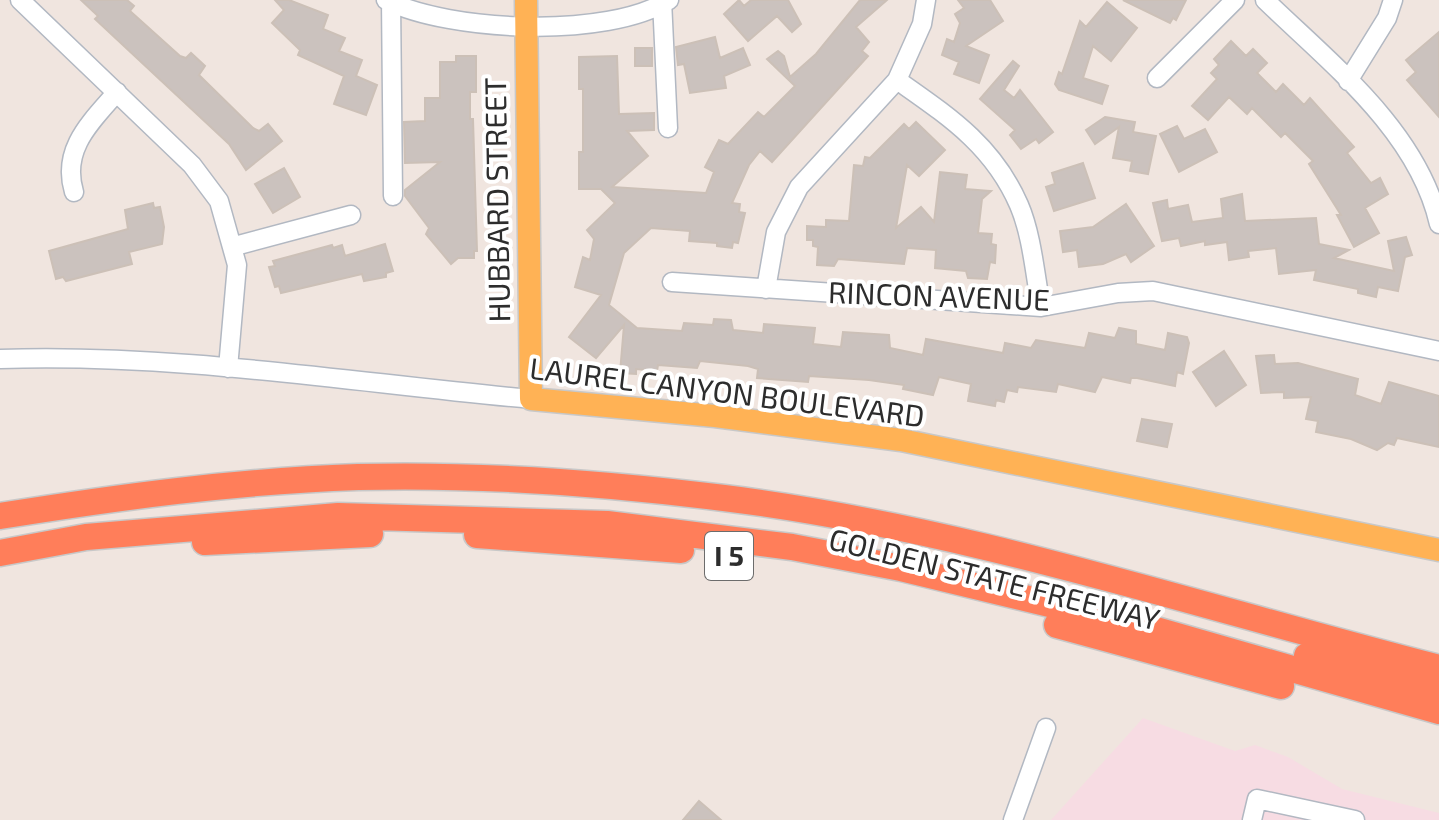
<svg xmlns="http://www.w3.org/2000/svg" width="1439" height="820" font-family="'Exo 2',sans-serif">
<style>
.medical{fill:#f7dce3}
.building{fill:#cbc2be;stroke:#ccc0b7;stroke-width:2}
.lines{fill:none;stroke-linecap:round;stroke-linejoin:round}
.minor-casing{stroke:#b2b8c2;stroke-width:21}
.major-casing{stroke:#c8c8c8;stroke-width:25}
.highway-casing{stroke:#c8c8c8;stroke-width:29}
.minor{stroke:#fff;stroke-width:18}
.major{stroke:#ffb255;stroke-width:22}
.highway{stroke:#ff7e5a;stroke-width:26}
.labels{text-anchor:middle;stroke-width:8;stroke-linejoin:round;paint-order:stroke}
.shield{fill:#fff;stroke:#6c6c6c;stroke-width:2}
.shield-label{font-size:28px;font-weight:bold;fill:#2d2d2d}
.street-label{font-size:30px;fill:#2d2d2d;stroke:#fff}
</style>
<rect width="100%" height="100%" fill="#f0e5df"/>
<path class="medical" d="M1143 718 1235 751 1255 745 1288 757 1342 789 1439 813V820H1051Z"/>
<path class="building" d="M81 0H127L134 6 130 11 180 56 186 58 191 53 205 66 199 75 253 128 259 131 268 124 282 141 246 170 229 144 95 19 98 16Z
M275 0H289L328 15 323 29 345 38 339 51 362 60 356 76 377 85 366 115 334 104 344 76 298 55 300 50 272 23 284 10Z
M739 0 744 6 751 0H788L801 24 792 32 777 16 748 41 724 14Z
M860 0H887L856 27 869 42 862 51 868 56 772 162 760 151 749 165 732 203 740 204 739 212 745 213 738 243 733 242 732 248 717 246V243L689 241 690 231 651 228 624 253 609 305 637 328 682 331 684 323 713 325 714 319 731 320 733 330 763 333 764 324 815 328 813 344 841 347 843 332 889 335 890 348 923 355 926 339 1003 353 1005 343 1031 348 1036 340 1085 348 1089 333 1115 338 1119 328 1136 331V344L1165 350 1168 333 1187 337 1189 343 1183 374 1177 372 1175 386 1137 378H1131L1130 383 1102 377 1095 392 1058 384 1056 392 1018 387 1017 392 1007 390 1004 402 996 400 995 406 968 401 971 384 939 377 933 395 903 389 904 385 869 380 809 376 808 382 757 378 758 369 748 366 700 361 697 368 658 365 657 371 636 369V374L620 373 624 325 596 358 569 337 601 295 575 287 583 257 590 260 594 239 587 230 615 203 601 189H579V152H583V89H579V57L617 56 619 114 654 113V130L627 131 648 156 612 187 706 193 714 172 705 167 719 140 728 144 758 112 764 117 795 86 767 59 778 51 784 56 790 77 816 54Z
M958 0H990L1003 21 966 46 989 55 979 83 954 74 959 62 942 55 947 39 954 42 960 23 955 14 964 8Z
M1123 0H1186L1176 20 1173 18 1170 23Z
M1107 2 1137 28 1111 61 1093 46 1083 78 1108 86 1102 104 1059 90 1055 84 1059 72 1062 74 1080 21 1086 27Z
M1439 32V117L1407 80 1416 72 1406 60Z
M715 37 720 58 743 48 750 65 724 76 726 88 690 93 684 64 678 65 676 47Z
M1231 41 1246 56 1253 49 1267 63 1257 73 1276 92 1283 84 1304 105 1310 98 1354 147 1347 153 1371 183 1380 178 1388 194 1365 208 1379 233 1354 247 1337 215H1341L1309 164 1313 161 1285 133 1281 137 1252 108 1247 114 1229 97 1208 120 1192 106 1217 79 1211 73 1219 65 1214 59Z
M635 48H652V66H635Z
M456 56H476V92H470V119H473L477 251H474V258H458L451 264 426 234 429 228 405 196V190L440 162 405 163 404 122 425 121V98H440V62H456Z
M1013 61 1019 66 1004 90 1014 98 1020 90 1053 132 1039 143 1036 139 1021 149 1010 135 1015 130 980 99Z
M1105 117 1135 122 1133 132 1156 136 1148 174 1130 171 1132 161 1113 158 1119 127 1095 144 1086 130Z
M916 122 945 150 919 176 907 165 896 228 921 207 934 222 940 172 967 175 965 189 991 191 982 199 978 233 992 234 991 244 996 245 995 263 990 262 987 279 968 278 966 271 935 268 936 250 907 248 904 264 838 259 834 266 817 265 818 247 813 246V240H807V226L826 227V220L849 221 854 165 863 166 865 157 870 158 904 124 909 129Z
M1177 126 1184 139 1205 129 1217 152 1179 172 1160 134Z
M1083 163 1095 198 1054 211 1046 187 1055 184 1052 173Z
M284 168 300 197 273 213 255 184Z
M1242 194 1245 221 1316 218 1319 244 1349 250 1334 258 1394 271 1388 241 1406 237 1412 255 1405 257 1398 291 1378 287 1376 297 1358 293V289L1314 280 1316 270 1279 274 1276 248 1248 251 1249 257 1229 260 1227 242 1205 245V241L1181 246 1179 238 1162 241 1153 203 1167 200 1168 209 1188 205 1192 222 1223 218 1221 199Z
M153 203 154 208 160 207 164 227 162 244 129 252 132 264 66 281 63 277 56 279 49 251 128 229 125 210Z
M1126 204 1154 246 1131 262 1126 254 1103 264 1079 267 1077 250 1063 252 1060 231 1093 227Z
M385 244 393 271 386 273V277L364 281 362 274 281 293 279 286 275 287 269 267 275 266 273 261 332 245 333 248 342 245 345 256Z
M1224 351 1246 385 1216 406 1193 372Z
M1274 355 1275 364 1298 363 1358 379 1355 395 1381 404 1389 382 1439 396V447L1397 438 1394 445 1388 443 1377 450 1351 439 1316 432 1318 421 1306 419 1311 397 1284 398V392L1261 393 1256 356Z
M1142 419 1172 424 1167 447 1137 441Z
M699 801 721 820H683Z"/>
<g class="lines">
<g class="minor-casing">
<path id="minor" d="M20 0 192 165 219 201 237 265 228 368
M386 0C450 32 608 39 669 0
M391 0 393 196
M662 0 668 128
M1265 0C1330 63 1418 131 1439 224
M1157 78 1235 0
M897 80C948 116 993 145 1019 205 1032 235 1035 275 1041 307
M1348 81 1387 18 1393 0
M74 192C61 149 91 122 117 92
M235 246 351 215
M672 282 1041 307 1118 293 1153 291 1439 351
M766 289 776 232 799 187 897 80 922 24 926 0
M0 359C177 353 355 383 531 399
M1013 820 1046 728
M1252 820 1257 799 1355 820"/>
</g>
<g class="major-casing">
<path id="major" d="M526 0 531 399 715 416 901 440 1439 550"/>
</g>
<g class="highway-casing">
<path id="highway" d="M0 516C119 497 237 481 358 477 479 474 604 483 724 498 967 528 1203 608 1439 668
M477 535 681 550
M205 542 370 534
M0 553 86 537 338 516 607 524 792 547 901 568 1149 628 1439 711
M1057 625 1281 686
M1307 656 1439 691"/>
</g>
<use href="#minor" class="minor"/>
<use href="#major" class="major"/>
<use href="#highway" class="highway"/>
</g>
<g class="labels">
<rect class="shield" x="705" y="532" width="48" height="48" rx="6"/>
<g class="shield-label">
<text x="729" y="566">I 5</text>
</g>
<g class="street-label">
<text transform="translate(498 200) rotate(-91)" y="10">HUBBARD STREET</text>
<text transform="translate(939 297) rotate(2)" y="10">RINCON AVENUE</text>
<text transform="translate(727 393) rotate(7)" y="10">LAUREL CANYON BOULEVARD</text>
<text transform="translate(994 580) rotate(14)" y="10">GOLDEN STATE FREEWAY</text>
</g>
</g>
</svg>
